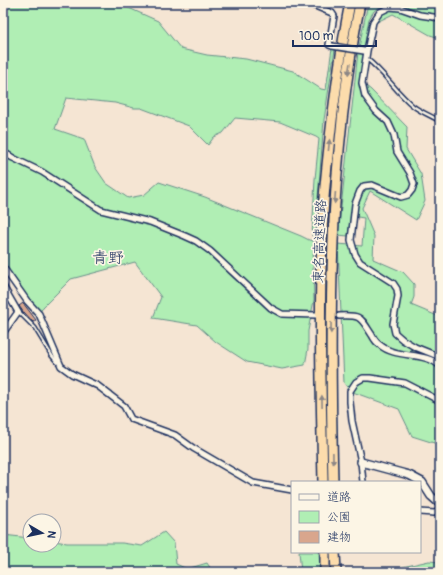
<svg xmlns="http://www.w3.org/2000/svg" width="443" height="575" font-family="Pangolin,'Klee One',sans-serif">
<style>
.green{fill:#b0eeb4;stroke:#668e89}
.shadow{fill:#0003}
.building{fill:#d9a68d;stroke:#1b2f5e}
.lines{fill:none;stroke-linecap:round;stroke-linejoin:round}
.lane-casing{stroke:#1b2f5e;stroke-width:5.5}
.street-casing{stroke:#1b2f5e;stroke-width:8}
.secondary-casing{stroke:#1b2f5e;stroke-width:10}
.highway-casing{stroke:#1b2f5e;stroke-width:12}
.lane{stroke:#fcf5e5;stroke-width:2.5}
.street{stroke:#fcf5e5;stroke-width:5}
.secondary{stroke:#fcf5e5;stroke-width:7}
.highway{stroke:#fcdcac;stroke-width:9}
.street-bridge-casing{stroke:#1b2f5e;stroke-width:8;stroke-linecap:butt}
.street-bridge{stroke:#fcf5e5;stroke-width:5}
.oneway{fill:#8c8685}
.labels{text-anchor:middle;stroke-width:3.5;stroke-linejoin:round;paint-order:stroke}
.street-label{font-size:14px;fill:#1b2f5e;stroke:#fcf5e5}
.quarter-label{font-size:16px;fill:#1b2f5e;stroke:#fcf5e5}
</style>
<rect width="100%" height="100%" fill="#f5e5d3"/>
<filter id="ink" filterUnits="userSpaceOnUse"><feTurbulence type="fractalNoise" baseFrequency=".025" numOctaves="2"/><feDisplacementMap in="SourceGraphic" scale="8" xChannelSelector="R" yChannelSelector="G"/><feConvolveMatrix kernelMatrix="1 2 1 2 8 2 1 2 1" color-interpolation-filters="sRGB"/></filter>
<g filter="url(#ink)">
<path class="green" d="M3 3H106L118 5H122L158 21 181 49 207 55 246 59 293 71 321 89 326 90 332 48 335 49 324 120 315 236H312L315 179 319 139 316 137 280 122 235 118 223 133 214 137 208 145 189 126 141 108H134L115 103 66 98 55 129 84 139 95 167 106 183 128 198 144 195 159 182 205 197 301 236 309 240 314 241 313 261 314 300 308 331V349L305 365 282 369 247 362 216 342 197 325 153 318 161 297 135 262 71 279 43 307 39 314 3 268Z
M368 3H440V38L430 35 393 14 377 22 383 5 374 11 369 19 364 48 359 47Z
M358 52 364 54 360 81 371 90 407 127 406 149 421 174 425 201 416 220 370 191 362 208 374 236 373 259 403 272 414 284V297L411 305 440 317V440L434 443 412 436 399 409 350 391 344 383 338 244 362 246 364 218 351 216 348 236 338 235Z
M164 532 174 543 176 564 187 569 207 563 213 572H3V535L30 538V545H54V541L67 543H122L142 546Z
M299 552H319L320 572H301Z
M429 561 440 562V572H380Z"/>
<path class="shadow" d="M3 276 7 281 3 282Z
M23 305 35 320 32 322 23 312V313L20 308Z"/>
<path class="building" d="M23 303 36 320 33 322 24 312V313L19 306Z"/>
<g class="lines">
<g class="lane-casing">
<path id="lane" d="M436 3 440 5
M367 59C384 72 396 92 413 106 421 112 431 116 440 121
M19 312 35 328 52 356 57 362"/>
</g>
<g class="street-casing">
<path id="street" d="M308 3 332 13 334 16 329 45 332 46
M440 18 420 15 400 8 390 7 380 12 373 22 367 51 362 83 365 96 376 111 388 122 394 135 397 152 410 173 414 184 412 190 408 195 401 197 372 185 364 186 360 191 355 204 351 240 355 254 360 262 393 283 397 289 398 296 393 324 395 333 403 340 415 347 440 357
M3 152 13 158 42 172 101 210 150 222 185 236 196 241 210 251 271 308 282 314 316 315
M3 267 27 301 39 314 61 366 72 374 98 386 124 406 131 419 175 435 193 448 253 483 292 490
M3 286 18 312 3 333
M339 316C362 315 360 317 372 335 374 339 377 343 380 345 396 359 425 351 440 366
M363 482 361 462 352 421 350 402V391L356 382 363 378H370L405 383 440 401
M420 512 434 513 440 511"/>
</g>
<g class="secondary-casing">
<path id="secondary" d="M361 462 409 475 422 482 431 496 440 504"/>
</g>
<g class="highway-casing">
<path id="highway" d="M323 482C321 387 318 292 324 198 326 172 329 146 332 120 337 81 342 42 350 3
M333 482C329 321 328 162 360 3
M325 552V572
M335 552 336 572"/>
</g>
<use href="#lane" class="lane"/>
<use href="#street" class="street"/>
<use href="#secondary" class="secondary"/>
<use href="#highway" class="highway"/>
<g class="street-bridge-casing">
<path id="street-bridge" d="M332 46 364 51"/>
</g>
<use href="#street-bridge" class="street-bridge"/>
</g>
<defs><path id="oneway-solid" d="M-6-.8H1V-3.2L6.5 0L1 3.2V.8H-6Z"/></defs>
<g class="oneway">
<use href="#oneway-solid" transform="translate(349 69) rotate(99)"/>
<use href="#oneway-solid" transform="translate(329 145) rotate(-84)"/>
<use href="#oneway-solid" transform="translate(335 198) rotate(94)"/>
<use href="#oneway-solid" transform="translate(331 328) rotate(91)"/>
<use href="#oneway-solid" transform="translate(322 401) rotate(-91)"/>
<use href="#oneway-solid" transform="translate(333 458) rotate(89)"/>
</g>
</g>
<g class="labels">
<g class="street-label">
<text transform="translate(319 241) rotate(-88)" y="5">東名高速道路</text>
</g>
<g class="quarter-label">
<text x="108" y="263">青野</text>
</g>
</g>
<rect width="443" height="575" fill="none" stroke="#fcf5e5" stroke-width="16"/>
<rect x="8" y="8" width="427" height="559" fill="none" stroke="#1b2f5e" stroke-width="1.5" filter="url(#ink)"/>
<rect x="291" y="481" width="130" height="72" fill="#fcf5e5" stroke="#a2a6af"/>
<rect x="299" y="494" width="20" height="6" fill="#fcf5e5" stroke="#a2a6af"/>
<text x="327" y="501" font-size="12" fill="#1b2f5e">道路</text>
<rect x="299" y="511" width="20" height="12" fill="#b0eeb4" stroke="#a2a6af"/>
<text x="327" y="521" font-size="12" fill="#1b2f5e">公園</text>
<rect x="299" y="531" width="20" height="12" fill="#d9a68d" stroke="#a2a6af"/>
<text x="327" y="541" font-size="12" fill="#1b2f5e">建物</text>
<g transform="translate(42 533) rotate(99)"><circle r="19" fill="#fcf5e5" stroke="#a2a6af"/>
<path d="M0-3L7 15L0 10L-7 15Z" fill="#1b2f5e"/>
<text y="-6" font-size="11" font-weight="bold" text-anchor="middle" fill="#1b2f5e">N</text>
</g>
<path d="M293 40v6h83v-6" fill="none" stroke="#1b2f5e" stroke-width="2"/>
<text x="299" y="40" font-size="12" fill="#1b2f5e" stroke="#fcf5e5" stroke-width="3" paint-order="stroke">100 m</text>
</svg>
